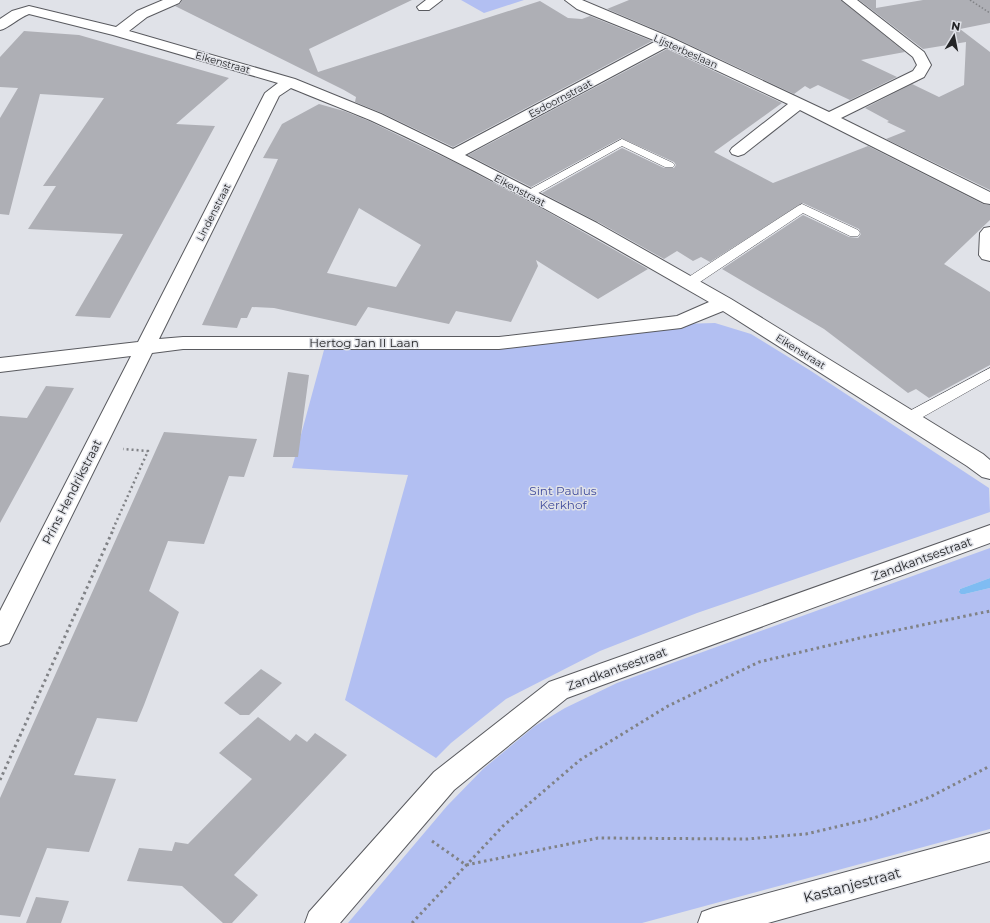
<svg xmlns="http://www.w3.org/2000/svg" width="990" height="923" font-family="Montserrat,sans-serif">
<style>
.green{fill:#b2bff2}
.water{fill:#7fbcf2}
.building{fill:#aeafb5;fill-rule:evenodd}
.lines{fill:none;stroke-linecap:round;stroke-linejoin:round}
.service-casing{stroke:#595a5f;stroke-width:1}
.minor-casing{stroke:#595a5f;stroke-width:2}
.path-far2{stroke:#808286;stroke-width:1.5;stroke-dasharray:1.5 2;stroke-linecap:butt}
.path-far1{stroke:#808286;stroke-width:2.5;stroke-dasharray:2 3;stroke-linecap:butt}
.path{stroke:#808286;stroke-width:3;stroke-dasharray:2.5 3.5;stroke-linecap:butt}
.service{fill:#fff;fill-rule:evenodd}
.minor{fill:#fff;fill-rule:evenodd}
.labels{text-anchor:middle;stroke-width:3;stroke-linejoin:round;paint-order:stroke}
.far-street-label{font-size:10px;fill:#242527;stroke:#e0e2e8}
.street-label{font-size:12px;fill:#242527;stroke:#e0e2e8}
.park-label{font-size:12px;fill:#404c9d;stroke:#e0e2e8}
.near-street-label{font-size:14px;fill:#242527;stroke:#e0e2e8}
</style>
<rect width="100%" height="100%" fill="#e0e2e8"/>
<path class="green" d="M461 0H524L484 13Z
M715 323 751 334 811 371 989 488 990 512 697 613 600 651 506 699 451 743 436 758 345 700 408 475 292 468 324 350 402 349 678 324Z
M990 548V578L960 589 959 591 965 594 990 588V829L642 923H348L447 806 483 769 535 726 565 708 617 683Z"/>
<path class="water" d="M990 578V588L965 594H961L959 592 960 589Z"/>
<path class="building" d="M182 0H412L309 49 318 72 540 1 568 18 582 19 590 16 652 41 453 147 382 113 355 102 356 97 344 90 175 6 180 4Z
M629 0H841L905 52 861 60 897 77 850 100 818 85 810 89 805 86 794 94 673 37 607 9Z
M859 0H876V8L923 0H990V23L960 29 990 52V190L886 139 906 131 887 122 889 121 865 108 912 84 939 97 964 85 966 42 923 49Z
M24 31 79 35 229 78 176 124 215 126 110 318 75 316 123 234 28 229 56 186H43L104 98 40 94 9 215 0 214V118L18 88 0 87V57Z
M667 49 782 103 714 152 773 183 868 146 983 204 990 205V220L944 264 990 292V365L929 398 916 389 908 393 824 329 722 269 803 215 849 237 858 238 861 234 859 229 803 203 710 262 701 257 693 261 677 251 664 259 598 222 542 193 622 148 664 168H674L676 165 674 162 621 138 531 187 468 155Z
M319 104 344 111 369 121 456 163 541 208 648 269 598 299 536 260 538 266 511 322 456 311 449 324 368 307 356 326 274 308 252 307 247 318H241L237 328 202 325 278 159 263 158 282 124ZM359 208 421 245 396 287 327 273Z
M288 372 309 375 298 457H273Z
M46 386 74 388 0 523V416L27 418Z
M164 432 257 439 244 477 229 476 204 544 168 541 149 591 179 612 144 705 137 722 97 718 74 775 116 779 89 852 47 848 20 917 0 915V798Z
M261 669 282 683 249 715H240L224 703Z
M258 717 290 741 296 734 307 742 315 733 347 755 234 875 258 895 232 923H223L182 886 127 881 139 848 172 851 175 842 188 844 252 779 219 753Z
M36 897 69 901 61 923H26Z"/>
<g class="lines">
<g class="service-casing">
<path id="service" d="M622 139 673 163 675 165 673 167H665L622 146 533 196H525L523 194 525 192Z
M802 204 858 230 860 233 858 236H850L803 213 694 286H684L683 283 684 280 798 206Z
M990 368V379L914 422 909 423 904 422 902 418 904 414Z"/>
</g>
<g class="minor-casing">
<path id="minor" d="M163 0H181L179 3 147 17 129 31 295 79 381 114 453 149 656 41 577 9 565 0H582L672 38 829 112 913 71 917 65 913 57 842 0H857L924 52 931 65 924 77 841 118 990 192V204L984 203 800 110 744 154 738 156 732 154 730 151 732 148 788 104 667 47 465 155 597 223 731 299 983 454 990 460V479L982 477 967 466 723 311 681 328 499 349H183L152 353 9 643 0 646V611L131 356 0 372V358L138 342 265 93 278 83 113 35 29 14C18 18 9 28 0 30V19L12 11 29 6 116 27 137 11ZM291 88C317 99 344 109 370 120 486 173 598 238 709 302L677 316 499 337H183L159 339 279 96Z
M426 0H442L429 10H419L417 7Z
M990 227V261L982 259 979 255 980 233 984 228Z
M990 525V543L567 698 454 790 340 923H305L309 912 434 772 549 682Z
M990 833V861L768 923H698L702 912 713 908Z"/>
</g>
<path class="path-far2" d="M970 0 990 13"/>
<path class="path-far1" d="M113 529 148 451 123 449"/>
<path class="path" d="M0 780 114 528
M432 841 466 865 598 838 747 839 806 834 874 818 930 797 990 766
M412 923 503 826 580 760 668 706 759 662 864 637 990 611"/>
<use href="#service" class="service"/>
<use href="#minor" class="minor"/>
</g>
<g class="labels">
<g class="far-street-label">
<text transform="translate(686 51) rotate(24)" y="4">Lijsterbeslaan</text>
<text transform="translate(223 62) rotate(16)" y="4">Eikenstraat</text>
<text transform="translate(560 98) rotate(-28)" y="4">Esdoornstraat</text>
<text transform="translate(520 190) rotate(28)" y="4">Eikenstraat</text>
<text transform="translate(213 212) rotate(-63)" y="4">Lindenstraat</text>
<text transform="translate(801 351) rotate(32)" y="4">Eikenstraat</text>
</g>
<g class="street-label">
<text x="364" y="347">Hertog Jan II Laan</text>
<text transform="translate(72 492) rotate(-63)" y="4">Prins Hendrikstraat</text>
<text transform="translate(922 559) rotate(-20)" y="4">Zandkantsestraat</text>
<text transform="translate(617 669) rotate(-20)" y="4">Zandkantsestraat</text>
</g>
<g class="park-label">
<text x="563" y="495">Sint Paulus<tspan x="563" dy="14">Kerkhof</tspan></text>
</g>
<g class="near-street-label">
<text transform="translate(852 885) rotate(-15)" y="5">Kastanjestraat</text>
</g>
</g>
<g transform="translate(954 36) rotate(10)" stroke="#e0e2e8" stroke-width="3" paint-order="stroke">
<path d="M0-3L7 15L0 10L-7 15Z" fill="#242527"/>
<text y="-6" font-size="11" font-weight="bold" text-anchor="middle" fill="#242527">N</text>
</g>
</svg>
